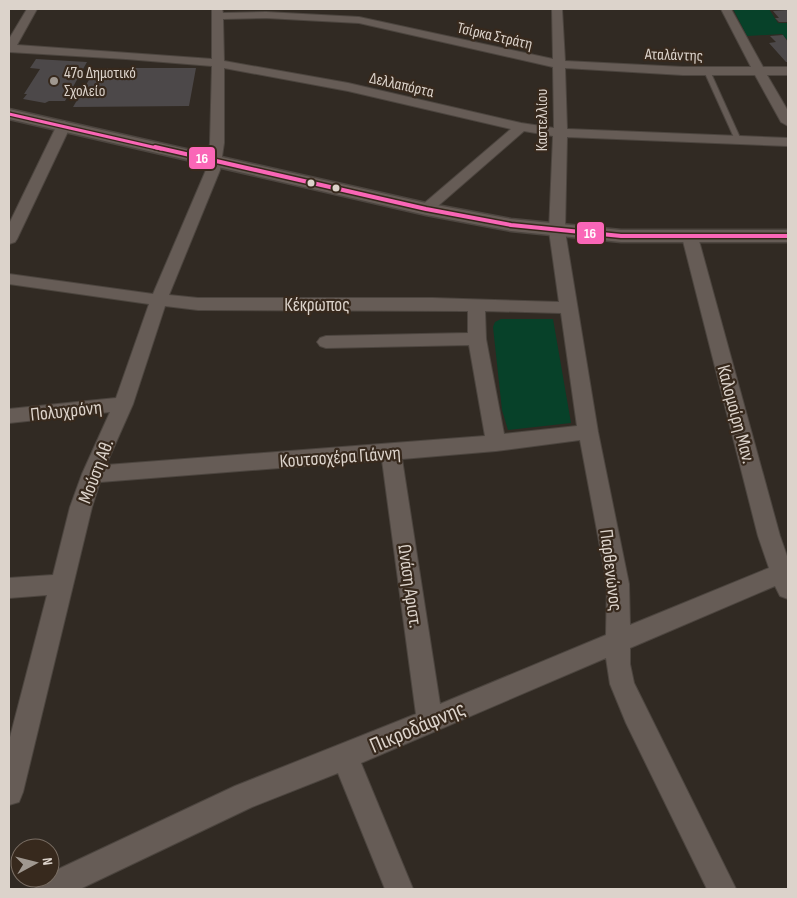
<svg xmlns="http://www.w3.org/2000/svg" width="797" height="898" font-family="'Sofia Sans Condensed',sans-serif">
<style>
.green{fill:#074129}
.building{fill:#4c4849}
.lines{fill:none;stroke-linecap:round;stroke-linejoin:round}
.service-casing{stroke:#4c453f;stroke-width:2}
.minor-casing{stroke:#4c453f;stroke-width:2}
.tertiary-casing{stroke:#4c453f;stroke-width:3}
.service{fill:#665c56;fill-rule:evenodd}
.minor{fill:#665c56;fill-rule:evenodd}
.tertiary{fill:#665c56;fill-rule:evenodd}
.bus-1-far1-casing{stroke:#37291d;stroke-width:5.5}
.bus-1-casing{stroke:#37291d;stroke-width:7}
.bus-1-far1{stroke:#fa66b7;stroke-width:3}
.bus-1{stroke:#fa66b7;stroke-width:4}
.poi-dot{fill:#a09890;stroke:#37291d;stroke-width:2}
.bus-dot{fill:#dcd3cb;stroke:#37291d;stroke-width:2}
.labels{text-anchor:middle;stroke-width:4.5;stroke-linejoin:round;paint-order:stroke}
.far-street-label{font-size:16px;fill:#dcd3cb;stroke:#37291d}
.far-poi-label{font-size:16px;fill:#dcd3cb;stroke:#37291d;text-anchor:start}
.street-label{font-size:19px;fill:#dcd3cb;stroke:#37291d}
.near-street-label{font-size:22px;fill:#dcd3cb;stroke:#37291d}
.line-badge{stroke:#37291d;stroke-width:2}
.badge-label{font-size:14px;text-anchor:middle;font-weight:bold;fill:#fff}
</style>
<rect width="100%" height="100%" fill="#312a23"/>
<path class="green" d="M733 9H769L778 23H788V41L782 34 747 36Z
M501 319H553L571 423 508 430 502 410 493 327 495 322Z"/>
<path class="building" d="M788 10V22H779L775 18H779L773 11Z
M783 35 788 42V62H786L769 43 776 42 770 36Z
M36 59 87 62 65 101H49L45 103 23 99 27 94H24L40 69 30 68Z
M96 68H196L189 106 73 107Z"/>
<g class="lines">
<g class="service-casing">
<path id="service" d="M705 70 710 71 742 142 741 143 736 142 704 71Z"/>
</g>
<g class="minor-casing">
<path id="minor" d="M27 9H37L17 45 212 59V9H222L223 13 266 12 359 17 553 59 552 9H562L565 61 683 67H751L721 9H731L763 67H788V75H767L788 111V126L781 122 755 75H683L565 68 567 129 788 138V146L567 137 565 231 598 432 629 584 630 625 769 568 758 536 682 237 684 234H696L698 237 780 536 788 559V599L780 596 775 586 630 648V664L634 683 736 889H707L626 723 610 684 606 658 361 763 413 889H385L338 773 252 807 80 889H35L39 879 50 878V873L235 786 416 714 382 460 100 482 92 507 23 792 19 802 9 805V741L47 595 9 598V578L53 575 70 507 82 474 110 412 9 423V409L116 398 149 304 9 284V274L153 294 206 170 210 143 212 66 126 59 9 52V39ZM266 18 359 23 553 67 554 128 521 123 348 83 224 61 223 19ZM224 68 348 91 511 129 421 206 418 209 421 212H431L524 131 553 136 549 231 559 302 433 298H198L169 295 220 170 224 143ZM165 306 198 310 468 311V333L326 336 320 338 317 342 320 346 326 348 469 345 485 436 106 465 133 404ZM485 311 561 313 577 426 504 434 486 339ZM580 440 607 584 606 635 440 704 402 459 496 451Z
M64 121 71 125 17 239 15 242 9 244V224L57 125Z"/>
</g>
<g class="tertiary-casing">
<path id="tertiary" d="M9 109 426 203 511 219 621 230H788V242H621L511 231 426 215 9 119Z"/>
</g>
<use href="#service" class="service"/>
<use href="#minor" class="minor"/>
<use href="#tertiary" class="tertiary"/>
<g class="bus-1-far1-casing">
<path id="bus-1-far1" d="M9 114 161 149"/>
</g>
<g class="bus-1-casing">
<path id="bus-1" d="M155 147 426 209 511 225 621 236H788"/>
</g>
<use href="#bus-1-far1" class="bus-1-far1"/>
<use href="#bus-1" class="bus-1"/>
</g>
<circle class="poi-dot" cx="54" cy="81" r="5"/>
<g class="bus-dot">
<circle cx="311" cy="183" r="4.5"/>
<circle cx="336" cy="188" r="4.5"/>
</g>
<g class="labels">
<g class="far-street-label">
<text transform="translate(495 35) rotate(13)" y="6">Τσίρκα Στράτη</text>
<text transform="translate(674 54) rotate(2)" y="6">Αταλάντης</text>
<text transform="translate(402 84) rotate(13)" y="6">Δελλαπόρτα</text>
<text transform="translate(541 120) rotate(-90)" y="6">Καστελλίου</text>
</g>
<g class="far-poi-label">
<text x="64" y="78">47ο Δημοτικό<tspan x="64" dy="18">Σχολείο</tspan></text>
</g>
<g class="street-label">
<text x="317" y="311">Κέκρωπος</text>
<text transform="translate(66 410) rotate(-6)" y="7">Πολυχρόνη</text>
<text transform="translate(737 414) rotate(75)" y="7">Καλομοίρη Μαν.</text>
<text transform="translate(340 456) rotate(-4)" y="7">Κουτσοχέρα Γιάννη</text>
<text transform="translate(95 471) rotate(-69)" y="7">Μούση Αθ.</text>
<text transform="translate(612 570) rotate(83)" y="7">Παρθενώνος</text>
<text transform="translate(411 586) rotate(82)" y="7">Ωνάση Αριστ.</text>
</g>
<g class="near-street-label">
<text transform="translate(417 726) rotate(-23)" y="8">Πικροδάφνης</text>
</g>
</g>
<g class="line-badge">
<rect x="188" y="146" width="28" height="24" rx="5" fill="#fa66b7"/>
<rect x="576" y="221" width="29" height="24" rx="5" fill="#fa66b7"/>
</g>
<g class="badge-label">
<text x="202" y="163">16</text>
<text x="590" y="238">16</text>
</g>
<rect width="797" height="898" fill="none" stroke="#dcd3cb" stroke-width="20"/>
<g transform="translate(35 863) rotate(83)"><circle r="24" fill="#37291d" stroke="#796d63"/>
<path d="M0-4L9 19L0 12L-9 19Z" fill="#a09890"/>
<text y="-8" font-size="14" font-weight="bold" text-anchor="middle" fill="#dcd3cb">N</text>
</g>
</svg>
